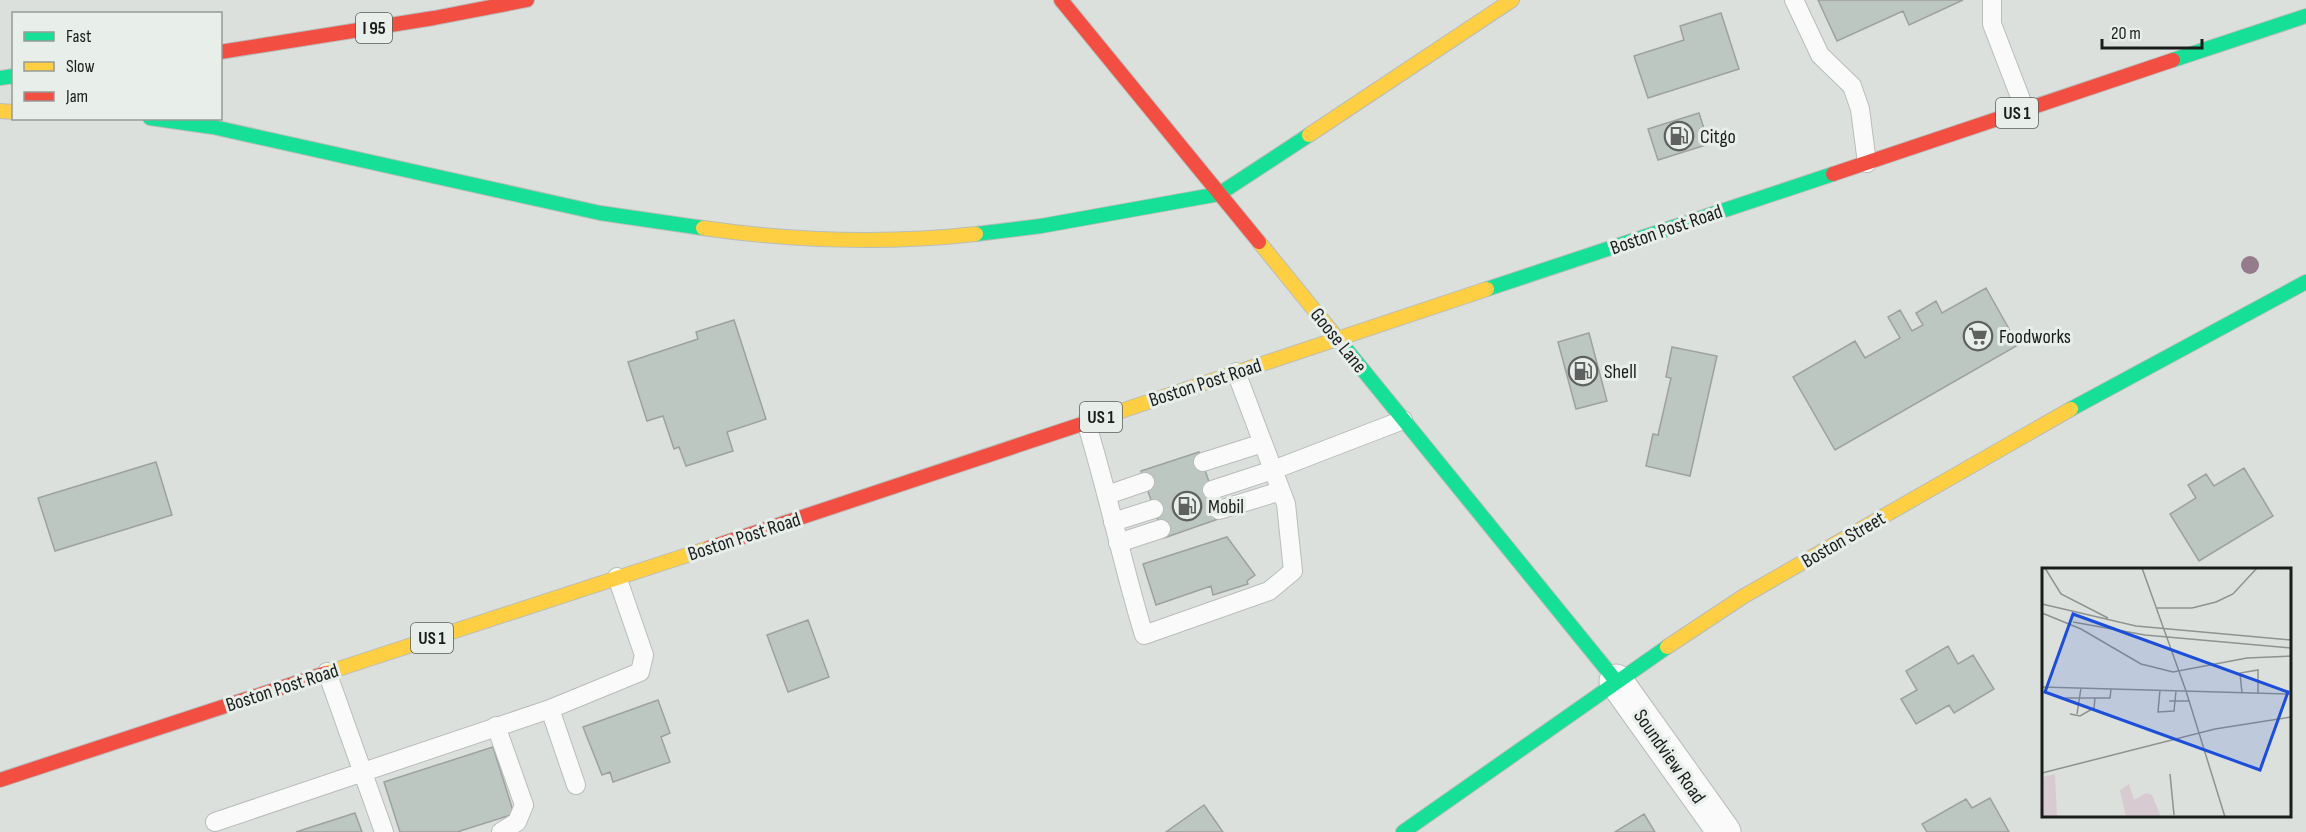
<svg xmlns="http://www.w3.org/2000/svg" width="2306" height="832" font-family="'Sofia Sans Condensed',sans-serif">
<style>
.building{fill:#bdc7c1;stroke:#9ea19f;stroke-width:1.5}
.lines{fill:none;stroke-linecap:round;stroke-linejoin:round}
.lane-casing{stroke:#b9bcba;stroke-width:20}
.street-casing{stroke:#b9bcba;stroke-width:35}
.fast-casing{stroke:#b9bcba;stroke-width:16}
.slow-casing{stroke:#b9bcba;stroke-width:16}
.jam-casing{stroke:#b9bcba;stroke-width:16}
.lane{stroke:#fafafa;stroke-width:18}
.street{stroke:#fafafa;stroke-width:33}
.fast{stroke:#16e098;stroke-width:14}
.slow{stroke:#ffcf43;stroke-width:14}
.jam{stroke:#f24e42;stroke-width:14}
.tree{fill:#957b8c}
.labels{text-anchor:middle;stroke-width:6;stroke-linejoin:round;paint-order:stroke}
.shield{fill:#e8eeea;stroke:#585c5a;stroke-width:1.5}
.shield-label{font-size:18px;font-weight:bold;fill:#1b1d1c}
.poi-label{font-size:20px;fill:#1b1d1c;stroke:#e8eeea;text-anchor:start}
.street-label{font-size:20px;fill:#1b1d1c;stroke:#e8eeea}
.inset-road{fill:none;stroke:#8e9290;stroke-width:1.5}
.view{fill:#1d4ed8;fill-opacity:0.15;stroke:#1d4ed8;stroke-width:3}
.inset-edge{fill:none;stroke:#1b1d1c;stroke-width:3}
</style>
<rect width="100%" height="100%" fill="#dbe0dd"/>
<path class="building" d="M1818 0H1963L1909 25 1903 11 1837 41Z
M1721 13 1739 69 1648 98 1634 56 1684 40 1680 26Z
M1699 113 1709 144 1658 160 1648 129Z
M1986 288 2018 345 1835 450 1793 377 1855 341 1865 358 1900 338 1888 317 1900 310 1912 331 1923 325 1916 313 1936 301 1942 313Z
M734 320 766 419 727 432 733 451 686 466 679 447 674 449 663 416 647 421 628 362 698 339 696 332Z
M1589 333 1607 401 1576 409 1558 342Z
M1672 347 1717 356 1690 476 1646 466 1653 434 1658 435 1671 378 1666 377Z
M1199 452 1221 518 1164 538 1141 471Z
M156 462 172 515 55 551 38 498Z
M2244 468 2273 516 2199 561 2170 514 2196 498 2188 485 2206 474 2214 486Z
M1227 537 1255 575 1247 581 1248 584 1213 595 1211 586 1156 605 1143 564Z
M808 620 829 677 788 692 767 635Z
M1948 646 1958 664 1973 655 1994 689 1954 713 1949 705 1916 724 1901 699 1917 690 1906 671Z
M658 700 670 733 661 737 670 762 613 782 610 772 602 775 583 727Z
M493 747 514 814 457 832H400L384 782Z
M1990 798 2009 832H1927L1922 824 1966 799 1972 808Z
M1204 805 1223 832H1166Z
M355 813 362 832H296Z
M1644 814 1655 832H1615Z"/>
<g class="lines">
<g class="lane-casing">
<path id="lane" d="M1794 0 1820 55 1852 86 1860 109 1867 163
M1992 0V24L2025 110
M1086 422C1108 492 1122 564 1144 635L1269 591 1293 571 1286 504 1236 372
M1203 462 1263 443
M1212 490 1273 470 1403 420
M1107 495 1145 482
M1219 510 1281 491
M1113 522 1154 509
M1118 543 1161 529
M327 672 384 832
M550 709 576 785
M496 726 524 805 517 822 501 832
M215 822 550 709 640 672 644 655 617 577"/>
</g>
<g class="street-casing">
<path id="street" d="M1616 681 1724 832"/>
</g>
<g class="fast-casing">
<path id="fast" d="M2173 60 2306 16
M0 78 14 76
M150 118 213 127 600 213 703 228
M976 234 1041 226 1219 194 1309 135
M1487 289 1833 174
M1337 338 1616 681
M2071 409 2306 282
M1403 832 1667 647"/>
</g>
<g class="slow-casing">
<path id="slow" d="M0 111 14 112
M1309 135 1512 0
M703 228C793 241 886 244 976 234
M1259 242 1337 338
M1103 417 1487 289
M1667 647 1744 596 2071 409
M326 673 709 548"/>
</g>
<g class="jam-casing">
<path id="jam" d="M1061 0 1259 242
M220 52 434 18 527 0
M1833 174 2173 60
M709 548 1103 417
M0 780 326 673"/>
</g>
<use href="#lane" class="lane"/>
<use href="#street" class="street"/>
<use href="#fast" class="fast"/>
<use href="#slow" class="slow"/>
<use href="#jam" class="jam"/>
</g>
<circle class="tree" cx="2250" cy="265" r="9"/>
<defs>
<g id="fuel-ring" transform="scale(1.5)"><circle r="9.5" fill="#e8eeea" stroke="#5e6160" stroke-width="1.5"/><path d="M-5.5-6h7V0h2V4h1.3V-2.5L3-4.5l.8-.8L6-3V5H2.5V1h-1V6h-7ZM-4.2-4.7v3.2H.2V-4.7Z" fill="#5e6160"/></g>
<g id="supermarket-ring" transform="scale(1.5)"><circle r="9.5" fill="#e8eeea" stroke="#5e6160" stroke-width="1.5"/><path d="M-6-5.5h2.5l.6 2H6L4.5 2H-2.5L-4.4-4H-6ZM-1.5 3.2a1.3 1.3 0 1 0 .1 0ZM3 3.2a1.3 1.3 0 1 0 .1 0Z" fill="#5e6160"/></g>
</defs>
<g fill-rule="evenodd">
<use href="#fuel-ring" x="1679" y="136"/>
<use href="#supermarket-ring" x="1978" y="336"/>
<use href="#fuel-ring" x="1583" y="371"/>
<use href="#fuel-ring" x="1187" y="506"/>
</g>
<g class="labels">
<g class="shield">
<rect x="356" y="13" width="36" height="30" rx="4.5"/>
<rect x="1996" y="98" width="42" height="30" rx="4.5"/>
<rect x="1080" y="402" width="42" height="30" rx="4.5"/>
<rect x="411" y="623" width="42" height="30" rx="4.5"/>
</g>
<g class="shield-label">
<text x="374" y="34">I 95</text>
<text x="2017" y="119">US 1</text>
<text x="1101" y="423">US 1</text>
<text x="432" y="644">US 1</text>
</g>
<g class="poi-label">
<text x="1700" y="143">Citgo</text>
<text x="1999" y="343">Foodworks</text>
<text x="1604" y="378">Shell</text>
<text x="1208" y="513">Mobil</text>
</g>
<g class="street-label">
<text transform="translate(1666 229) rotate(-19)" y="7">Boston Post Road</text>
<text transform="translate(1339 340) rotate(51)" y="7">Goose Lane</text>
<text transform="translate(1205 382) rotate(-18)" y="7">Boston Post Road</text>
<text transform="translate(744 536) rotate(-18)" y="7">Boston Post Road</text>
<text transform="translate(1843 539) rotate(-30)" y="7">Boston Street</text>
<text transform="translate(282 687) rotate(-18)" y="7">Boston Post Road</text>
<text transform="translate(1670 756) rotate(55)" y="7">Soundview Road</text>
</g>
</g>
<g transform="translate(2042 568)">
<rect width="249" height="249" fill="#dbe0dd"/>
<path d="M13 206 15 249H0V209ZM87 216 92 232 104 225 110 227 119 249H84L78 222Z" fill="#d7cbd1"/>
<path class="inset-road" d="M3 0 19 26 66 50M100 0 144 123M0 36 94 58 249 72M115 40H150L174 34 191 26 215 0M0 45 39 61 99 96 131 104 205 90 249 88M31 54 103 67 249 80M0 119 249 126M118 122 116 144 132 143 134 123M144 123 183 249M200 125 198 105 216 102V125M23 130H68L69 121M127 133H148M28 146 38 148 52 140 53 130M35 146 39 120M0 205 173 161 249 149M128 206 132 247"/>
<path class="view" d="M31 46 246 124 218 202 3 124Z"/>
<rect width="249" height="249" class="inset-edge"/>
</g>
<rect x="12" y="12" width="210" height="108" fill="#e8eeea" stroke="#969a98" stroke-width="1.5"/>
<rect x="24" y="32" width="30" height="9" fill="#16e098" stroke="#969a98" stroke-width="1.5"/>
<text x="66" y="42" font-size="18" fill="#1b1d1c">Fast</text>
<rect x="24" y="62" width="30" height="9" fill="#ffcf43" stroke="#969a98" stroke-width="1.5"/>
<text x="66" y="72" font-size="18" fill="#1b1d1c">Slow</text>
<rect x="24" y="92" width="30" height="9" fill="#f24e42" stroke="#969a98" stroke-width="1.5"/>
<text x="66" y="102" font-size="18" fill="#1b1d1c">Jam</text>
<path d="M2102 39v9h100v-9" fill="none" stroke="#1b1d1c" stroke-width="3"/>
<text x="2111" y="39" font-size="18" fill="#1b1d1c" stroke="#e8eeea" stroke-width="4.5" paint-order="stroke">20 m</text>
</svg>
